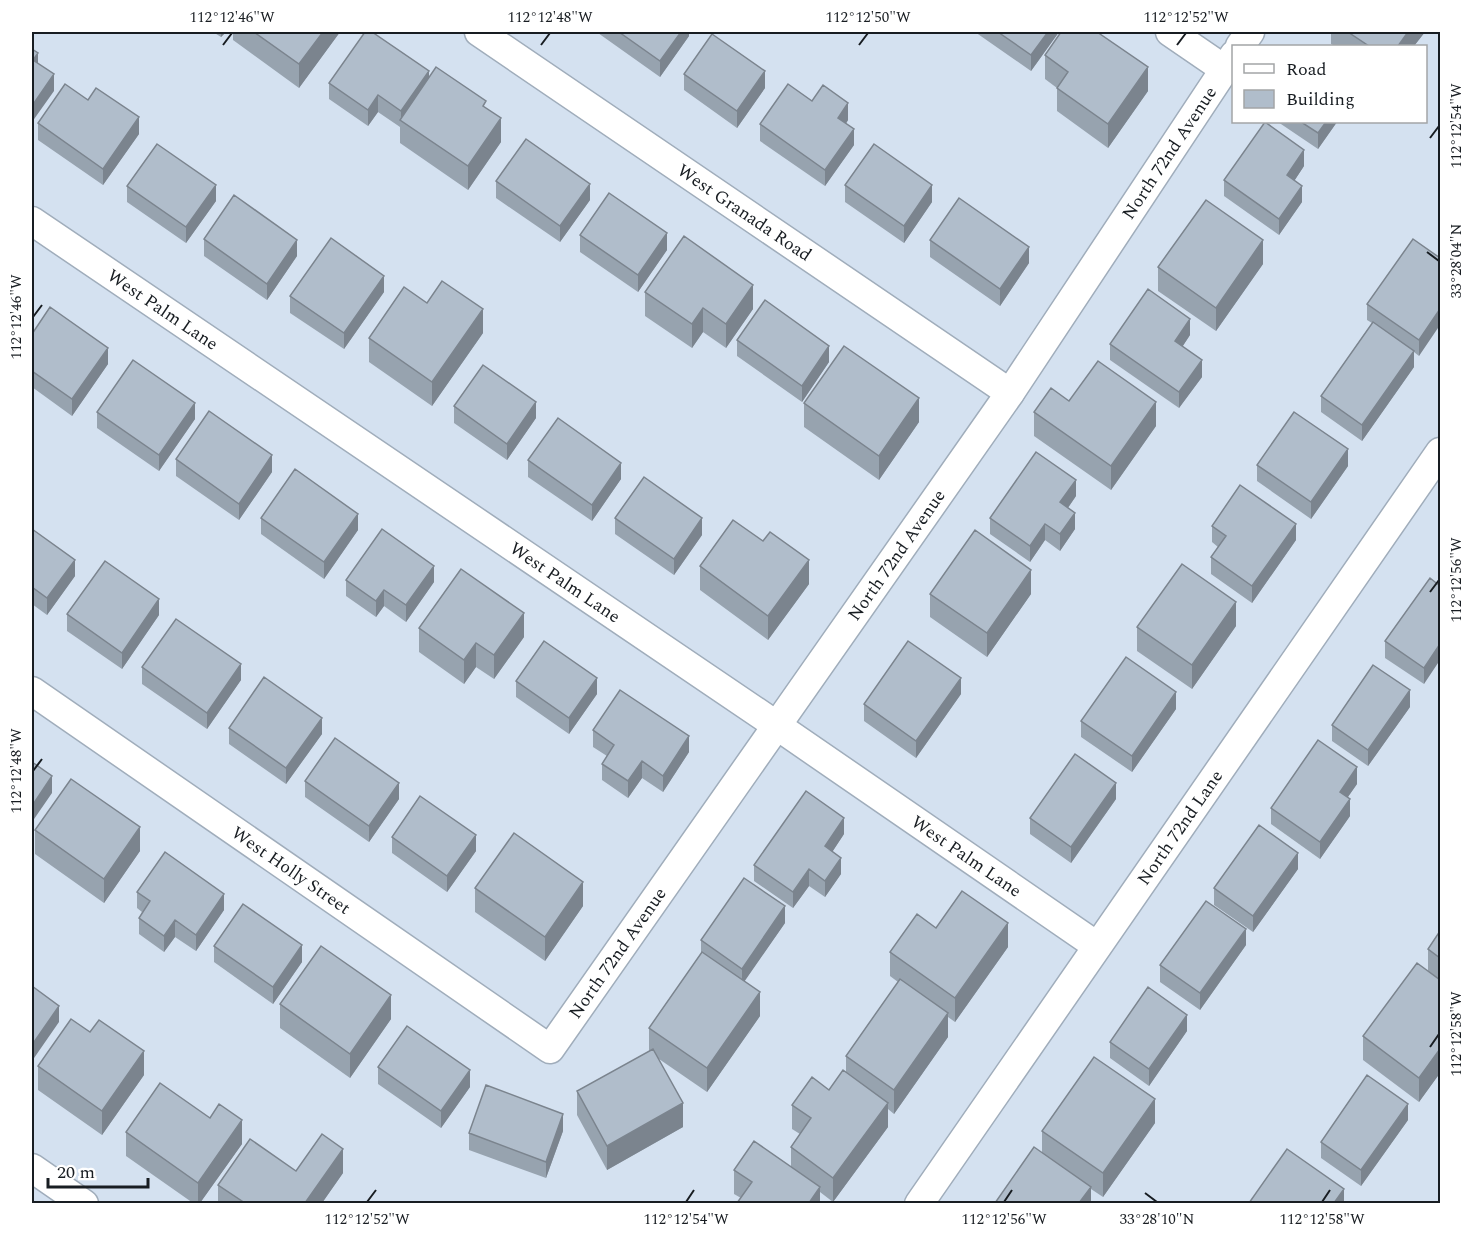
<svg xmlns="http://www.w3.org/2000/svg" width="1472" height="1235" font-family="Spectral,serif">
<style>
.lines{fill:none;stroke-linecap:round;stroke-linejoin:round}
.street-casing{stroke:#a0adbb;stroke-width:31}
.street{stroke:#fff;stroke-width:28}
.wall{fill:#97a3af}
.shaded-wall{fill:#7b848e}
.building{fill:#b0bdcb;stroke:#7b848e;stroke-width:1.5}
.ticks{fill:none;stroke:#181d22;stroke-width:2}
.labels{text-anchor:middle;stroke-width:5;stroke-linejoin:round;paint-order:stroke}
.street-label{font-size:18px;fill:#181d22;stroke:#fff}
.neatline{fill:none;stroke:#181d22;stroke-width:2}
.ticks-label{font-size:15px;text-anchor:middle;fill:#181d22}
</style>
<rect width="100%" height="100%" fill="#d4e1f0"/>
<g class="lines">
<g class="street-casing">
<g id="street">
<path id="s1" d="M479 32 1010 393"/>
<path d="M1170 32 1224 69"/>
<path d="M1240 46 1250 32"/>
<path id="s2" d="M32 221 776 725 1097 946"/>
<path id="s3" d="M32 691 550 1049 1010 393 1234 55"/>
<path d="M32 1168 84 1204"/>
<path id="s4" d="M919 1204 1440 452"/>
</g>
</g>
<use href="#street" class="street"/>
</g>
<path class="wall" d="M213 32H226L221 37Z
M233 32H340L299 88 233 40Z
M598 32H689V36L660 77 598 33Z
M975 32H1059L1031 71Z
M1331 32H1425L1414 46H1335L1331 44Z
M1045 55 1148 91 1108 148 1057 111V88L1045 79Z
M684 74 765 88 737 128 684 90Z
M429 78 486 108 501 142 468 190 400 143V127L378 112 368 126 329 99V83Z
M812 101 848 120 846 124 854 145 825 186 760 141V124Z
M1278 122H1337L1318 149Z
M38 123 139 134 103 185 38 140Z
M1304 166 1294 181 1302 202 1279 235 1224 196V180Z
M496 181 590 200 560 242 496 198Z
M845 185 932 202 904 243 845 202Z
M127 186 216 201 186 243 127 202Z
M580 235 667 250 638 292 580 252Z
M204 239 297 256 267 300 204 256Z
M930 240 1029 263 1000 306 930 257Z
M1440 258 1419 356 1414 352V367L1362 441 1321 412V396L1372 323 1367 320V304Z
M1263 264 1216 331 1158 291V267Z
M384 292 344 349 290 313V296Z
M645 292 753 309 726 348 703 332 692 348 645 316Z
M427 303 483 333 432 406 369 362V338Z
M32 334 108 364 72 416 32 387Z
M1190 335 1182 347 1202 377 1179 408 1110 360V344Z
M737 340 829 362 802 402 737 356Z
M1069 401 1156 426 1111 490 1034 436V412Z
M804 403 919 422 879 480 804 427Z
M454 406 536 418 507 460 454 423Z
M97 412 195 419 159 471 97 428Z
M176 459 272 472 239 520 176 476Z
M528 460 621 479 592 521 528 477Z
M1257 465 1348 466 1311 519 1257 481Z
M1076 496 1068 508 1075 529 1060 551 1045 540 1030 562 990 534V518Z
M261 518 358 530 324 579 261 534Z
M615 518 702 535 674 575 615 534Z
M1212 526 1296 540 1252 603 1211 574V557L1218 547 1212 542Z
M32 529 75 576 47 615 32 604Z
M700 566 809 584 768 640 700 590Z
M346 580 434 582 406 622 384 606 376 617 346 596Z
M1440 586 1424 684 1385 658V641Z
M930 594H1031L987 657 930 617Z
M67 614 159 615 122 669 67 631Z
M1236 626 1192 689 1137 651V627Z
M419 628 524 637 494 679 476 667 464 684 419 652Z
M142 667 241 680 207 729 142 684Z
M516 681 597 694 569 734 516 697Z
M961 694 916 758 864 721V704Z
M1410 707 1368 766 1332 741V725Z
M1176 709 1132 772 1081 737V721Z
M229 728 322 734 286 784 229 744Z
M593 730 689 752 663 792 642 778 628 798 602 780V764L607 756 593 747Z
M305 781 399 799 369 842 305 797Z
M1357 784 1348 797 1350 816 1320 859 1271 824V808Z
M1116 799 1071 863 1030 834V818Z
M35 830 140 851 104 903 35 854Z
M844 834 832 852 841 874 825 897 809 886 793 908 754 881V865Z
M392 837 476 851 447 892 392 853Z
M1298 869 1253 932 1214 905V888Z
M475 888 583 906 545 961 475 912Z
M137 892 224 910 196 951 175 937 164 952 139 934V918L142 912 137 908Z
M785 923 744 981 760 1016 707 1092 659 1059 683 1127 607 1170 577 1115V1091L649 1052V1028L701 954V940Z
M936 928 1008 947 955 1022 948 1017V1037L894 1114 888 1109V1127L833 1202 820 1192V1203L741 1198 734 1194V1170L791 1167V1147L800 1134 792 1129V1105L829 1090 846 1072V1056L898 982 890 976V952Z
M1440 931V1073L1419 1102 1363 1060V1036L1428 970V949Z
M1246 945 1200 1010 1160 982V965Z
M214 946 302 962 273 1004 214 962Z
M280 1004 391 1019 350 1078 280 1028Z
M1187 1031 1149 1086 1110 1058V1042Z
M38 1066 144 1075 102 1135 38 1090Z
M378 1067 470 1087 441 1128 378 1084Z
M210 1118 242 1144 200 1203H193L126 1156V1132Z
M1408 1120 1361 1186 1321 1158V1142Z
M1155 1123 1103 1197 1091 1189V1203L1042 1153V1131Z
M563 1131 546 1178 469 1150V1133Z
M296 1171 343 1173 322 1203H218V1185Z"/>
<path class="shaded-wall" d="M221 32H226L221 37Z
M323 32H340L299 88V64Z
M681 32H689V36L660 77V61Z
M1048 32H1059L1031 71V55Z
M1408 32H1425L1414 46H1398Z
M38 53V69L33 60Z
M1148 67V91L1108 148V124Z
M429 71V88L401 120V111Z
M765 71V88L737 128V111Z
M54 74V91L32 122V106Z
M378 95V112L368 126V110Z
M848 103V120L838 135V118Z
M139 117V134L103 185V169Z
M501 118V142L468 190V166Z
M1326 122H1337L1318 149V133Z
M854 129V145L825 186V170Z
M1304 150V166L1287 192V175Z
M590 184V200L560 242V226Z
M216 185V201L186 243V227Z
M932 185V202L904 243V226Z
M1302 186V202L1279 235V219Z
M667 233V250L638 292V275Z
M297 240V256L267 300V284Z
M1263 240V264L1216 331V308Z
M1029 247V263L1000 306V289Z
M384 276V292L344 349V333Z
M753 285V309L726 348V324Z
M703 308V332L692 348V324Z
M483 309V333L432 406V382Z
M1440 309V325L1419 356V340Z
M1190 319V335L1175 358V341Z
M829 346V362L802 402V386Z
M108 348V364L72 416V399Z
M1414 351V367L1362 441V425Z
M1202 360V377L1179 408V392Z
M919 398V422L879 480V456Z
M536 402V418L507 460V444Z
M1156 402V426L1111 490V466Z
M195 403V419L159 471V455Z
M1348 449V466L1311 519V502Z
M272 455V472L239 520V504Z
M621 463V479L592 521V505Z
M1076 480V496L1060 519V502Z
M1075 513V529L1060 551V534Z
M358 514V530L324 579V562Z
M702 518V535L674 575V559Z
M1045 524V540L1030 562V546Z
M1296 524V540L1252 603V586Z
M75 560V576L47 615V598Z
M809 560V584L768 640V616Z
M434 566V582L406 622V605Z
M1031 570V594L987 657V633Z
M384 590V606L376 617V601Z
M159 599V615L122 669V653Z
M1236 602V626L1192 689V665Z
M524 613V637L494 679V655Z
M476 643V667L464 684V660Z
M1440 644V660L1424 684V668Z
M241 664V680L207 729V713Z
M597 678V694L569 734V718Z
M961 678V694L916 758V741Z
M1410 690V707L1368 766V750Z
M1176 692V709L1132 772V756Z
M322 718V734L286 784V768Z
M689 736V752L663 792V776Z
M642 761V778L628 798V781Z
M1357 767V784L1340 808V792Z
M52 776V793L32 822V806Z
M399 783V799L369 842V826Z
M1116 783V799L1071 863V847Z
M1350 799V816L1320 859V842Z
M844 818V834L825 863V846Z
M140 827V851L104 903V879Z
M476 835V851L447 892V876Z
M1298 853V869L1253 932V916Z
M841 858V874L825 897V881Z
M809 869V886L793 908V892Z
M583 882V906L545 961V937Z
M224 894V910L196 951V935Z
M785 906V923L742 985V969Z
M175 920V937L164 952V936Z
M1008 923V947L955 1022V998Z
M1246 929V945L1200 1010V993Z
M302 945V962L273 1004V987Z
M760 992V1016L707 1092V1068Z
M391 995V1019L350 1078V1054Z
M59 1006V1022L32 1061V1045Z
M948 1013V1037L894 1114V1090Z
M1187 1015V1031L1149 1086V1069Z
M1440 1049V1073L1419 1102V1078Z
M144 1051V1075L102 1135V1111Z
M470 1070V1087L441 1128V1111Z
M1155 1099V1123L1103 1197V1173Z
M683 1103V1127L607 1170V1146Z
M888 1103V1127L833 1202V1178Z
M1408 1104V1120L1361 1186V1170Z
M563 1114V1131L546 1178V1162Z
M242 1120V1144L200 1203H198V1183Z
M343 1149V1173L322 1203H305Z
M820 1187V1203H809Z
M1091 1187V1203H1079Z
M1344 1189V1203H1334Z"/>
<path class="building" d="M254 32H323L299 64Z
M365 32H372L429 71 401 111 378 95 368 110 329 83Z
M619 32H681L660 61Z
M998 32H1048L1031 55Z
M1061 32H1097L1148 67 1108 124 1057 88 1068 72 1045 55Z
M1348 32H1408L1398 46H1369Z
M712 34 765 71 737 111 684 74Z
M32 49 38 53 33 60 54 74 32 106Z
M436 67 486 101 483 106 501 118 468 166 400 120Z
M65 84 88 100 96 88 139 117 103 169 38 123Z
M788 84 812 101 823 85 848 103 838 118 854 129 825 170 760 124Z
M1265 122 1304 150 1287 175 1302 186 1279 219 1224 180Z
M1301 122H1326L1318 133Z
M526 139 590 184 560 226 496 181Z
M157 144 216 185 186 227 127 186Z
M874 144 932 185 904 226 845 185Z
M609 193 667 233 638 275 580 235Z
M234 195 297 240 267 284 204 239Z
M959 198 1029 247 1000 289 930 240Z
M1206 200 1263 240 1216 308 1158 267Z
M684 236 753 285 726 324 703 308 692 324 645 292Z
M331 238 384 276 344 333 290 296Z
M1413 239 1440 258V309L1419 340 1367 304Z
M442 281 483 309 432 382 369 338 404 287 427 303Z
M1148 289 1190 319 1175 341 1202 360 1179 392 1110 344Z
M765 300 829 346 802 386 737 340Z
M50 307 108 348 72 399 32 371V334Z
M1373 322 1414 351 1362 425 1321 396Z
M844 346 919 398 879 456 804 403Z
M133 360 195 403 159 455 97 412Z
M1098 361 1156 402 1111 466 1034 412 1051 388 1069 401Z
M483 365 536 402 507 444 454 406Z
M209 411 272 455 239 504 176 459Z
M1294 412 1348 449 1311 502 1257 465Z
M558 418 621 463 592 505 528 460Z
M1036 452 1076 480 1060 502 1075 513 1060 534 1045 524 1030 546 990 518Z
M295 469 358 514 324 562 261 518Z
M644 477 702 518 674 559 615 518Z
M1240 485 1296 524 1252 586 1211 557 1226 536 1212 526Z
M733 520 763 541 770 532 809 560 768 616 700 566Z
M32 529 75 560 47 598 32 587Z
M382 529 434 566 406 605 384 590 376 601 346 580Z
M975 530 1031 570 987 633 930 594Z
M105 561 159 599 122 653 67 614Z
M1182 564 1236 602 1192 665 1137 627Z
M461 569 524 613 494 655 476 643 464 660 419 628Z
M1430 578 1440 586V644L1424 668 1385 641Z
M176 619 241 664 207 713 142 667Z
M544 641 597 678 569 718 516 681Z
M908 641 961 678 916 741 864 704Z
M1126 657 1176 692 1132 756 1081 721Z
M1373 665 1410 690 1368 750 1332 725Z
M264 677 322 718 286 768 229 728Z
M620 690 689 736 663 776 642 761 628 781 602 764 614 745 593 730Z
M335 738 399 783 369 826 305 781Z
M1318 740 1357 767 1340 792 1350 799 1320 842 1271 808Z
M1075 754 1116 783 1071 847 1030 818Z
M32 762 52 776 32 806Z
M71 779 140 827 104 879 35 830Z
M806 791 844 818 825 846 841 858 825 881 809 869 793 892 754 865Z
M420 796 476 835 447 876 392 837Z
M1259 825 1298 853 1253 916 1214 888Z
M514 833 583 882 545 937 475 888Z
M165 852 224 894 196 935 175 920 164 936 139 918 150 901 137 892Z
M744 878 785 906 742 969 701 940Z
M962 891 1008 923 955 998 890 952 917 914 936 928Z
M1206 901 1246 929 1200 993 1160 965Z
M243 904 302 945 273 987 214 946Z
M1440 931V958L1428 949Z
M321 946 391 995 350 1054 280 1004Z
M702 952 760 992 707 1068 649 1028Z
M1417 963 1440 980V1049L1419 1078 1363 1036Z
M900 979 948 1013 894 1090 846 1056Z
M32 986 59 1006 32 1045Z
M1148 987 1187 1015 1149 1069 1110 1042Z
M71 1019 90 1032 99 1020 144 1051 102 1111 38 1066Z
M407 1026 470 1070 441 1111 378 1067Z
M653 1049 683 1103 607 1146 577 1091Z
M1094 1057 1155 1099 1103 1173 1042 1131Z
M843 1070 888 1103 833 1178 791 1147 811 1118 792 1105 812 1077 829 1090Z
M1367 1075 1408 1104 1361 1170 1321 1142Z
M160 1083 210 1118 219 1104 242 1120 198 1183 126 1132Z
M486 1085 563 1114 546 1162 469 1133Z
M322 1134 343 1149 305 1203H245L218 1185 250 1139 296 1171Z
M754 1141 820 1187 809 1203H737L752 1182 734 1170Z
M1034 1147 1091 1187 1079 1203H995Z
M1287 1149 1344 1189 1334 1203H1249Z"/>
<path class="ticks" d="M223 45 232 33M541 45 550 33M859 45 868 33M1177 45 1186 33M1430 138 1439 126M1427 252 1439 261M33 317 42 305M1430 592 1439 580M33 771 42 759M1430 1047 1439 1034M1145 1193 1157 1202M367 1202 376 1190M686 1202 694 1190M1004 1202 1012 1190M1322 1202 1330 1190"/>
<g class="labels">
<g class="street-label">
<text dy="6" stroke="none"><textPath href="#s3" startOffset="1719">North 72nd Avenue</textPath></text>
<text dy="6" stroke="none"><textPath href="#s1" startOffset="321">West Granada Road</textPath></text>
<text dy="6" stroke="none"><textPath href="#s2" startOffset="158">West Palm Lane</textPath></text>
<text dy="6" stroke="none"><textPath href="#s3" startOffset="1233">North 72nd Avenue</textPath></text>
<text dy="6" stroke="none"><textPath href="#s2" startOffset="644">West Palm Lane</textPath></text>
<text dy="6" stroke="none"><textPath href="#s4" startOffset="458">North 72nd Lane</textPath></text>
<text dy="6" stroke="none"><textPath href="#s2" startOffset="1130">West Palm Lane</textPath></text>
<text dy="6" stroke="none"><textPath href="#s3" startOffset="315">West Holly Street</textPath></text>
<text dy="6" stroke="none"><textPath href="#s3" startOffset="747">North 72nd Avenue</textPath></text>
</g>
</g>
<rect width="1472" height="1235" fill="none" stroke="#ffffff" stroke-width="66"/>
<rect x="1232" y="45" width="195" height="78" fill="#ffffff" stroke="#a3a5a7" stroke-width="1.5"/>
<rect x="1244" y="64" width="30" height="9" fill="#ffffff" stroke="#a3a5a7" stroke-width="1.5"/>
<text x="1286" y="75" font-size="18" fill="#181d22">Road</text>
<rect x="1244" y="90" width="30" height="18" fill="#b0bdcb" stroke="#a3a5a7" stroke-width="1.5"/>
<text x="1286" y="105" font-size="18" fill="#181d22">Building</text>
<path d="M48 1178v9h100v-9" fill="none" stroke="#181d22" stroke-width="3"/>
<text x="57" y="1178" font-size="18" fill="#181d22" stroke="#ffffff" stroke-width="4.5" paint-order="stroke">20 m</text>
<rect x="33" y="33" width="1406" height="1169" class="neatline"/>
<g class="ticks-label">
<text x="232" y="22">112°12'46"W</text>
<text x="550" y="22">112°12'48"W</text>
<text x="868" y="22">112°12'50"W</text>
<text x="1186" y="22">112°12'52"W</text>
<text transform="translate(1456 126) rotate(-90)" y="5">112°12'54"W</text>
<text transform="translate(1456 261) rotate(-90)" y="5">33°28'04"N</text>
<text transform="translate(16 317) rotate(-90)" y="5">112°12'46"W</text>
<text transform="translate(1456 580) rotate(-90)" y="5">112°12'56"W</text>
<text transform="translate(16 771) rotate(-90)" y="5">112°12'48"W</text>
<text transform="translate(1456 1034) rotate(-90)" y="5">112°12'58"W</text>
<text x="367" y="1224">112°12'52"W</text>
<text x="686" y="1224">112°12'54"W</text>
<text x="1004" y="1224">112°12'56"W</text>
<text x="1157" y="1224">33°28'10"N</text>
<text x="1322" y="1224">112°12'58"W</text>
</g>
</svg>
